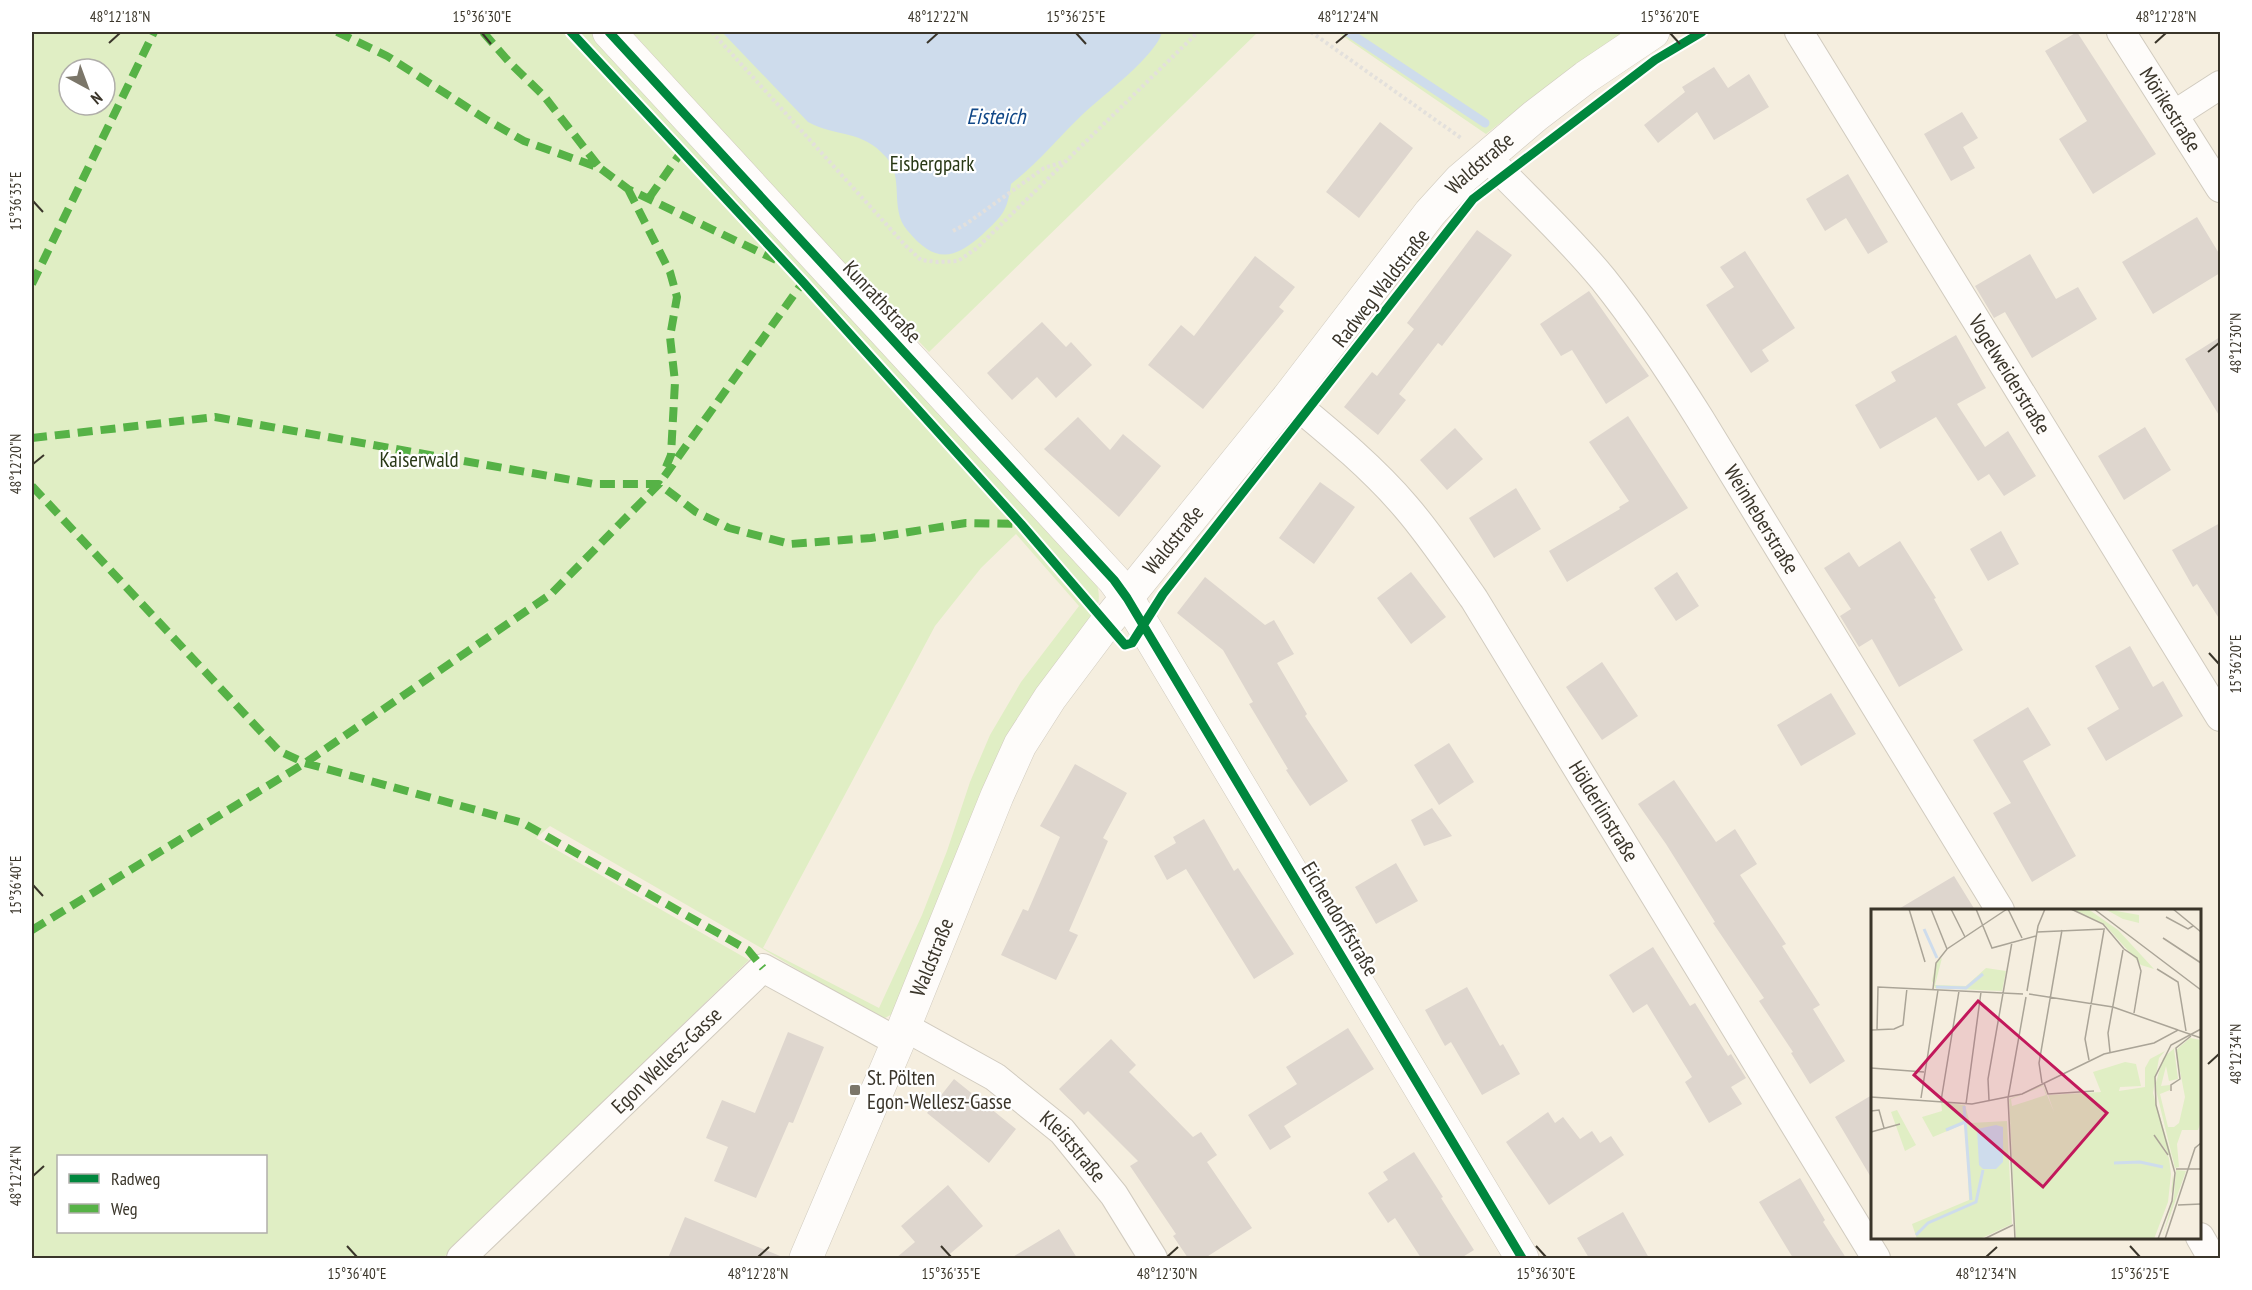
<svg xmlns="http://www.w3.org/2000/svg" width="2252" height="1290" font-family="'PT Sans Narrow',sans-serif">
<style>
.green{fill:#e0eec4;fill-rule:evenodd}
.water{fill:#cedcec}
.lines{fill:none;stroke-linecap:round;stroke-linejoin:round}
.stream{stroke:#cedcec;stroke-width:9}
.building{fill:#ded6ce}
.minor-casing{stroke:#d1cbbf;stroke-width:30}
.tertiary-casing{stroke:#d1cbbf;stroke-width:34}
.path{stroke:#e3e0dc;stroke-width:4;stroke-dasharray:3 3;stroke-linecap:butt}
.minor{stroke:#fefcfa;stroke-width:28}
.tertiary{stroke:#fefcfa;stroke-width:33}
.quiet{stroke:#56b246;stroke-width:8;stroke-dasharray:15 8;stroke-linecap:butt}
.cycleway-casing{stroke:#fff;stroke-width:13}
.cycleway{stroke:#00873e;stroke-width:9}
.ticks{fill:none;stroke:#3a352a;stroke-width:2}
.poi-dot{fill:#7b7669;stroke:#fff;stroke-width:2}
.labels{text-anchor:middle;stroke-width:4.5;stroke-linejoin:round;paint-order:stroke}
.street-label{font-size:21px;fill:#3a352a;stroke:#fff}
.park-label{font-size:21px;fill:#293916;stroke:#fff}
.poi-label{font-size:21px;fill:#3a352a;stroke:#fff;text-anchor:start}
.water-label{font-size:22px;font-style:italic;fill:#114888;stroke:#fff}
.inset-river{fill:none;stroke:#cedcec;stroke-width:3}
.inset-road{fill:none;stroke:#aaa497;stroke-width:1.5}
.view{fill:#c2185b;fill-opacity:0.15;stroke:#c2185b;stroke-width:3}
.inset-edge{fill:none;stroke:#3a352a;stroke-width:3}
.neatline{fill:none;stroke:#3a352a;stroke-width:2}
.ticks-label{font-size:15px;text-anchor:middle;fill:#3a352a}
</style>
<rect width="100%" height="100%" fill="#f5eedf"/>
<path class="green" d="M32 32H592L1067 547C1089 572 1107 581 1095 616L894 1013 885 1018 877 1017 763 949 550 826 536 838 749 960 443 1258H32ZM69 69H105V105H69ZM1016 534 1079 606 1021 682 990 735 970 782 947 851 922 915 879 1008 763 948 935 626 981 568ZM58 1156H266V1232H58Z
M625 32H1258L929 352Z
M1337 32H1627L1532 98 1486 134Z"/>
<path class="water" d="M722 32H1162C1156 56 1103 95 1083 114 1059 137 1038 163 1011 184 1007 212 1003 215 983 234 953 261 934 263 907 230 889 208 905 178 886 157 861 129 838 138 808 122Z"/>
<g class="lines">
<path class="stream" d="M1348 32 1485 123"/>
</g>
<path class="building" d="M2077 32 2156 154 2093 194 2059 139 2087 121 2045 51Z
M1714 67 1728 88 1749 74 1769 107 1714 140 1697 112 1658 143 1644 125 1685 92 1682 87Z
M1962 112 1978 138 1963 147 1975 168 1951 181 1924 134Z
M1380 122 1413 148 1359 218 1326 192Z
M1848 174 1888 242 1868 254 1846 218 1825 231 1806 199Z
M2197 217 2220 255V273L2153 314 2122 262Z
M1477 230 1512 255 1442 346 1438 343 1399 394 1406 400 1378 435 1344 407 1372 372 1377 376 1414 329 1407 323Z
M1745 251 1795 328 1762 350 1769 361 1751 373 1706 305 1734 287 1720 267Z
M2030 254 2056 299 2078 287 2097 319 2032 358 2005 312 1994 318 1975 286Z
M1255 256 1295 287 1279 307 1284 311 1203 409 1148 365 1181 325 1194 336Z
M1589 291 1649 376 1606 404 1572 350 1561 356 1540 324Z
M1042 322 1066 347 1071 342 1092 365 1056 398 1037 377 1012 400 987 373Z
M1956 335 1986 388 1957 404 1985 447 2008 431 2036 476 2004 496 1989 474 1978 481 1936 417 1880 449 1855 405 1896 381 1891 372Z
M2220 337V417L2185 359Z
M1628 416 1688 508 1567 582 1549 551 1620 509 1619 507 1629 501 1589 442Z
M1078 417 1110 450 1123 434 1161 466 1119 517 1044 449Z
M2145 427 2171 470 2124 500 2098 456Z
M1455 428 1483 459 1447 490 1420 460Z
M1320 482 1355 507 1314 564 1279 538Z
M1516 488 1541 529 1494 558 1469 518Z
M2220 523V620L2197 584 2193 587 2172 550Z
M2001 531 2019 564 1988 581 1970 549Z
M1900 541 1936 598 1934 599 1963 650 1899 687 1872 639 1859 647 1840 616 1851 609 1824 568 1849 552 1859 567Z
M1411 572 1446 617 1411 644 1377 598Z
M1677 572 1699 606 1676 621 1654 588Z
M1205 577 1265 625 1274 620 1294 654 1277 663 1307 714 1305 716 1348 781 1310 806 1286 770 1288 769 1249 704 1253 702 1223 650 1177 613Z
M2130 646 2153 687 2163 681 2183 716 2106 761 2087 728 2119 709 2095 666Z
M1602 662 1638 716 1602 740 1566 687Z
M1831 693 1856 734 1801 766 1777 725Z
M2028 707 2051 745 2023 761 2076 856 2032 882 1993 813 2011 803 1973 740Z
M1449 743 1474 782 1439 805 1414 765Z
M1075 764 1127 793 1103 838 1108 841 1069 931 1078 935 1056 980 1001 955 1023 909 1028 911 1060 837 1040 826Z
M1674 780 1716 842 1735 829 1757 864 1740 875 1786 944 1782 946 1820 1005 1813 1009 1845 1061 1810 1084 1791 1053 1793 1052 1759 1001 1764 998 1713 923 1715 922 1666 844 1638 804Z
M1432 808 1452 836 1424 846 1411 820Z
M1204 819 1234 871 1238 868 1294 954 1254 979 1186 869 1167 880 1154 856 1176 843 1173 837Z
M1396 863 1418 901 1376 924 1355 887Z
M1954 876 1975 910H1897Z
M1653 947 1690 1006 1695 1003 1728 1056 1731 1054 1746 1078 1731 1087 1742 1104 1709 1123 1685 1082 1692 1077 1647 1004 1633 1013 1609 975Z
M1467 987 1500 1046 1503 1044 1520 1074 1482 1095 1451 1042 1445 1046 1425 1010Z
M1348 1028 1374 1069 1284 1126 1291 1137 1270 1150 1248 1115 1297 1084 1286 1067Z
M788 1032 824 1047 793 1123 789 1122 756 1198 714 1181 728 1147 706 1138 722 1100 755 1113Z
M1111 1039 1136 1065 1129 1072 1193 1137 1201 1132 1217 1155 1207 1162 1252 1228 1205 1258H1188L1173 1236 1176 1234 1130 1166 1138 1161 1088 1111 1084 1115 1059 1089Z
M954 1079 1016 1129 989 1163 927 1113Z
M1872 1095V1179L1835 1117Z
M1548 1112 1555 1123 1563 1117 1580 1139 1592 1131 1600 1143 1611 1136 1624 1155 1549 1205 1506 1142Z
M1414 1152 1443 1197 1441 1198 1474 1250 1461 1258H1421L1395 1218 1388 1223 1368 1193 1388 1180 1383 1172Z
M1800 1178 1825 1220 1823 1222 1846 1258H1793L1759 1202Z
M948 1185 983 1226 945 1258H896L915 1242 901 1226Z
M1623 1212 1649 1258H1589L1577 1238Z
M685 1217 785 1258H668Z
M1059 1229 1077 1258H1011Z"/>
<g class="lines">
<g class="minor-casing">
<g id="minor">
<path id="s1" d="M1799 32 2220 717"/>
<path id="s2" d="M2121 32 2220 188"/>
<path d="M2175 114 2220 85"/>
<path id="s3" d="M1486 156C1525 197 1567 235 1603 279 1639 324 1670 371 1700 419L2000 910"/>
<path id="s4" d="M1288 398C1329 432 1372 467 1406 507 1431 536 1452 568 1474 599L1876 1258"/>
<path id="s5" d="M903 1026 995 1077 1062 1131 1114 1195 1153 1258"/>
<path d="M2200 1237 2212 1258"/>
<path id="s6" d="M461 1258 763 968 898 1042"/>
</g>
</g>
<g class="tertiary-casing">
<g id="tertiary">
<path d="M609 32 1114 580 1127 598 1522 1258"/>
<path id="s7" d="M806 1258 898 1042 997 796 1020 745 1050 698 1107 622 1288 398 1430 213 1460 180 1535 116 1586 77 1653 32"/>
</g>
</g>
<path class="path" d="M712 32 905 245 921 260 938 262 958 261 977 248 1198 32
M1311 32 1461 138
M953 231 966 224 1044 168 1063 162"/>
<use href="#minor" class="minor"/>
<use href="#tertiary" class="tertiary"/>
<path class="quiet" d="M337 32 387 56 487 120 524 141 600 168 628 189 776 260
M483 32 510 63 544 96 600 168
M628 189 670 272 677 297 670 337 675 382 671 455 666 467
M649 198 682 151
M32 284 154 32
M32 438 215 417 594 484H659L696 512 729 528 790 544 871 538 966 523 1021 524
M32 486 279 751 305 763 523 823 748 950 763 968
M32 930 305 763 551 594 659 484 803 282"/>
<g class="cycleway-casing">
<path id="cycleway" d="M571 32 803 282 1021 524 1125 645 1132 643 1163 594 1473 199 1655 60 1702 32
M609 32 1114 580 1127 598 1522 1258"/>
</g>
<use href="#cycleway" class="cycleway"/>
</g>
<path class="ticks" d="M482 33 491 44M1076 33 1086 44M1670 33 1680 44M109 43 120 33M927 43 938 33M1336 43 1348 33M2155 43 2166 33M33 201 43 212M2208 352 2219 343M33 464 44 455M2209 653 2219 664M33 885 43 896M2208 1064 2219 1054M33 1176 44 1166M347 1246 357 1257M941 1246 951 1257M1536 1246 1546 1257M2130 1246 2140 1257M758 1257 769 1247M1167 1257 1178 1247M1986 1257 1997 1247"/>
<rect class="poi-dot" x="849" y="1084" width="12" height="12" rx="3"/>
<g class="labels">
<g class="street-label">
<text dy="7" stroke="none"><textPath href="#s2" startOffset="92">Mörikestraße</textPath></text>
<text dy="7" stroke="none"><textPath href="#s7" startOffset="1298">Waldstraße</textPath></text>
<text transform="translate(1381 288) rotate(-52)" y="7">Radweg Waldstraße</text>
<text transform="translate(882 302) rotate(47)" y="7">Kunrathstraße</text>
<text dy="7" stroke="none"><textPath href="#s1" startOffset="402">Vogelweiderstraße</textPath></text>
<text dy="7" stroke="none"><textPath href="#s3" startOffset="458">Weinheberstraße</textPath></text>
<text dy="7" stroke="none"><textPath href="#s7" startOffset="812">Waldstraße</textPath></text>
<text dy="7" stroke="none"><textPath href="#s4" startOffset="524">Hölderlinstraße</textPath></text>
<text transform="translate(1340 919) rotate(59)" y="7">Eichendorffstraße</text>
<text dy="7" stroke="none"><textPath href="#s7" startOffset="326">Waldstraße</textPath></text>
<text dy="7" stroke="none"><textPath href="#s6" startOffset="285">Egon Wellesz-Gasse</textPath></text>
<text dy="7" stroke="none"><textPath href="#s5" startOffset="210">Kleiststraße</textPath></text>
</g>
<g class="park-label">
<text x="932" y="171">Eisbergpark</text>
<text x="419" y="467">Kaiserwald</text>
</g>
<g class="poi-label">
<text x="867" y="1085">St. Pölten<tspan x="867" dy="24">Egon-Wellesz-Gasse</tspan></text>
</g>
<g class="water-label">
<text x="996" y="124">Eisteich</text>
</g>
</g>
<g transform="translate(1871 909)">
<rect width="330" height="330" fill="#f5eedf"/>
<path d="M201 0H217L247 21 283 60 270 56 234 16ZM234 0 268 6V14L252 10ZM71 49 64 76 95 77 115 59 135 62 131 82 64 79 61 72 65 54ZM315 129 303 140 307 170 298 172 295 157 290 177 299 176V181L289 185 297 218H303L308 214 314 188 305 141 319 129 330 131V212L327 221H311L306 235 308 258 304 259 284 177 292 149ZM294 142 288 149 282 184 300 245 303 276 300 285 302 265 300 251 295 241 283 226 298 249 300 265 297 293 283 330H145L138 190 172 176 183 203 177 186 230 183 222 163 254 153 265 155 270 177 249 178 248 182 274 178V159L279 150ZM172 177 175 186 141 197 140 190ZM70 193 94 196 99 214 136 212 141 315 109 330H46L41 315 98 291 95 214 62 228 51 208 71 202ZM26 201 45 236 34 242 20 203ZM305 261 315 262 291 329 303 287Z" fill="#e0eec4" fill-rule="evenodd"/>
<path d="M125 216 132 218V253L125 260H112L108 256 106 220Z" fill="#cedcec"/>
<path class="inset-river" d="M53 20 66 49M65 78 95 79 112 65M93 197 100 291M75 221 94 213M243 254 269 253 292 258M45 326 57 314 105 293 112 261"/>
<path class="inset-road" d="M38 0 54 53M60 0 76 40M80 0 94 28M105 0 121 39 165 27M137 0 151 29M200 0 232 15 253 40 266 49 270 62 263 104M223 0 330 81M302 0 330 23M295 8 317 20 322 17M166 23 234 20M292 29 330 54M286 60 307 73 315 122M62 80 65 54 76 40 136 0M156 82 167 17 174 0M158 85 242 98 307 121M0 121 23 120 32 116 36 79M6 121 7 78 152 85M239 143 237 124 252 41M218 151 214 130 233 21M0 159 53 163M171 174 168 154 191 21M173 174 177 185 223 182M300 182V176L309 170 305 139 320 127M0 188 101 195 151 185 233 145 283 134 307 121 330 129M50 189 67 81M118 191 117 170 141 33M70 192 88 82M95 195 110 83M0 202 8 201 13 219M0 223 29 215M283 226 297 246M305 260H330M307 296 330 295M113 330 142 316M144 330 137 189 155 88M287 330 301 292 304 264 285 196 284 168 300 136 330 120M294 330 324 239 330 234"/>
<path class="view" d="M107 92 236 204 172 278 43 166Z"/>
<rect width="330" height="330" class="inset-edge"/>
</g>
<rect width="2252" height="1290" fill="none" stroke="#ffffff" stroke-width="66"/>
<rect x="57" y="1155" width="210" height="78" fill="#ffffff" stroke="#b0aeaa" stroke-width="1.5"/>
<rect x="69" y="1174" width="30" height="9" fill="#00873e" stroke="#b0aeaa" stroke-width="1.5"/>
<text x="111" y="1185" font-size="18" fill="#3a352a">Radweg</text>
<rect x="69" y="1204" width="30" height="9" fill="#56b246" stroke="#b0aeaa" stroke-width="1.5"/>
<text x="111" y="1215" font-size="18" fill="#3a352a">Weg</text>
<g transform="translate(87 87) rotate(139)"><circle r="28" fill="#ffffff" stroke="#b0aeaa" stroke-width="1.5"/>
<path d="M0-4.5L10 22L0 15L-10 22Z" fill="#7b7669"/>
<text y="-9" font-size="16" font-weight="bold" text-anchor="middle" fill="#3a352a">N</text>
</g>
<rect x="33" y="33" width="2186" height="1224" class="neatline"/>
<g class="ticks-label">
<text x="120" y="22">48°12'18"N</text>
<text x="482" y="22">15°36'30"E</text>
<text x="938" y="22">48°12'22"N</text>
<text x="1076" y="22">15°36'25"E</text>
<text x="1348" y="22">48°12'24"N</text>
<text x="1670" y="22">15°36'20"E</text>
<text x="2166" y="22">48°12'28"N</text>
<text transform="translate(16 201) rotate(-90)" y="5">15°36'35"E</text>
<text transform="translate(2236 343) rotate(-90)" y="5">48°12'30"N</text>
<text transform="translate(16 464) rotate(-90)" y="5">48°12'20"N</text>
<text transform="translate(2236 664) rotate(-90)" y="5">15°36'20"E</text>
<text transform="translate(16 885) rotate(-90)" y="5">15°36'40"E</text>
<text transform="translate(2236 1054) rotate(-90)" y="5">48°12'34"N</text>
<text transform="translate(16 1176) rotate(-90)" y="5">48°12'24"N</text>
<text x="357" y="1279">15°36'40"E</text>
<text x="758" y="1279">48°12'28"N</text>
<text x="951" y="1279">15°36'35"E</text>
<text x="1167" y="1279">48°12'30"N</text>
<text x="1546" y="1279">15°36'30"E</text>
<text x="1986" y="1279">48°12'34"N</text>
<text x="2140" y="1279">15°36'25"E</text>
</g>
</svg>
